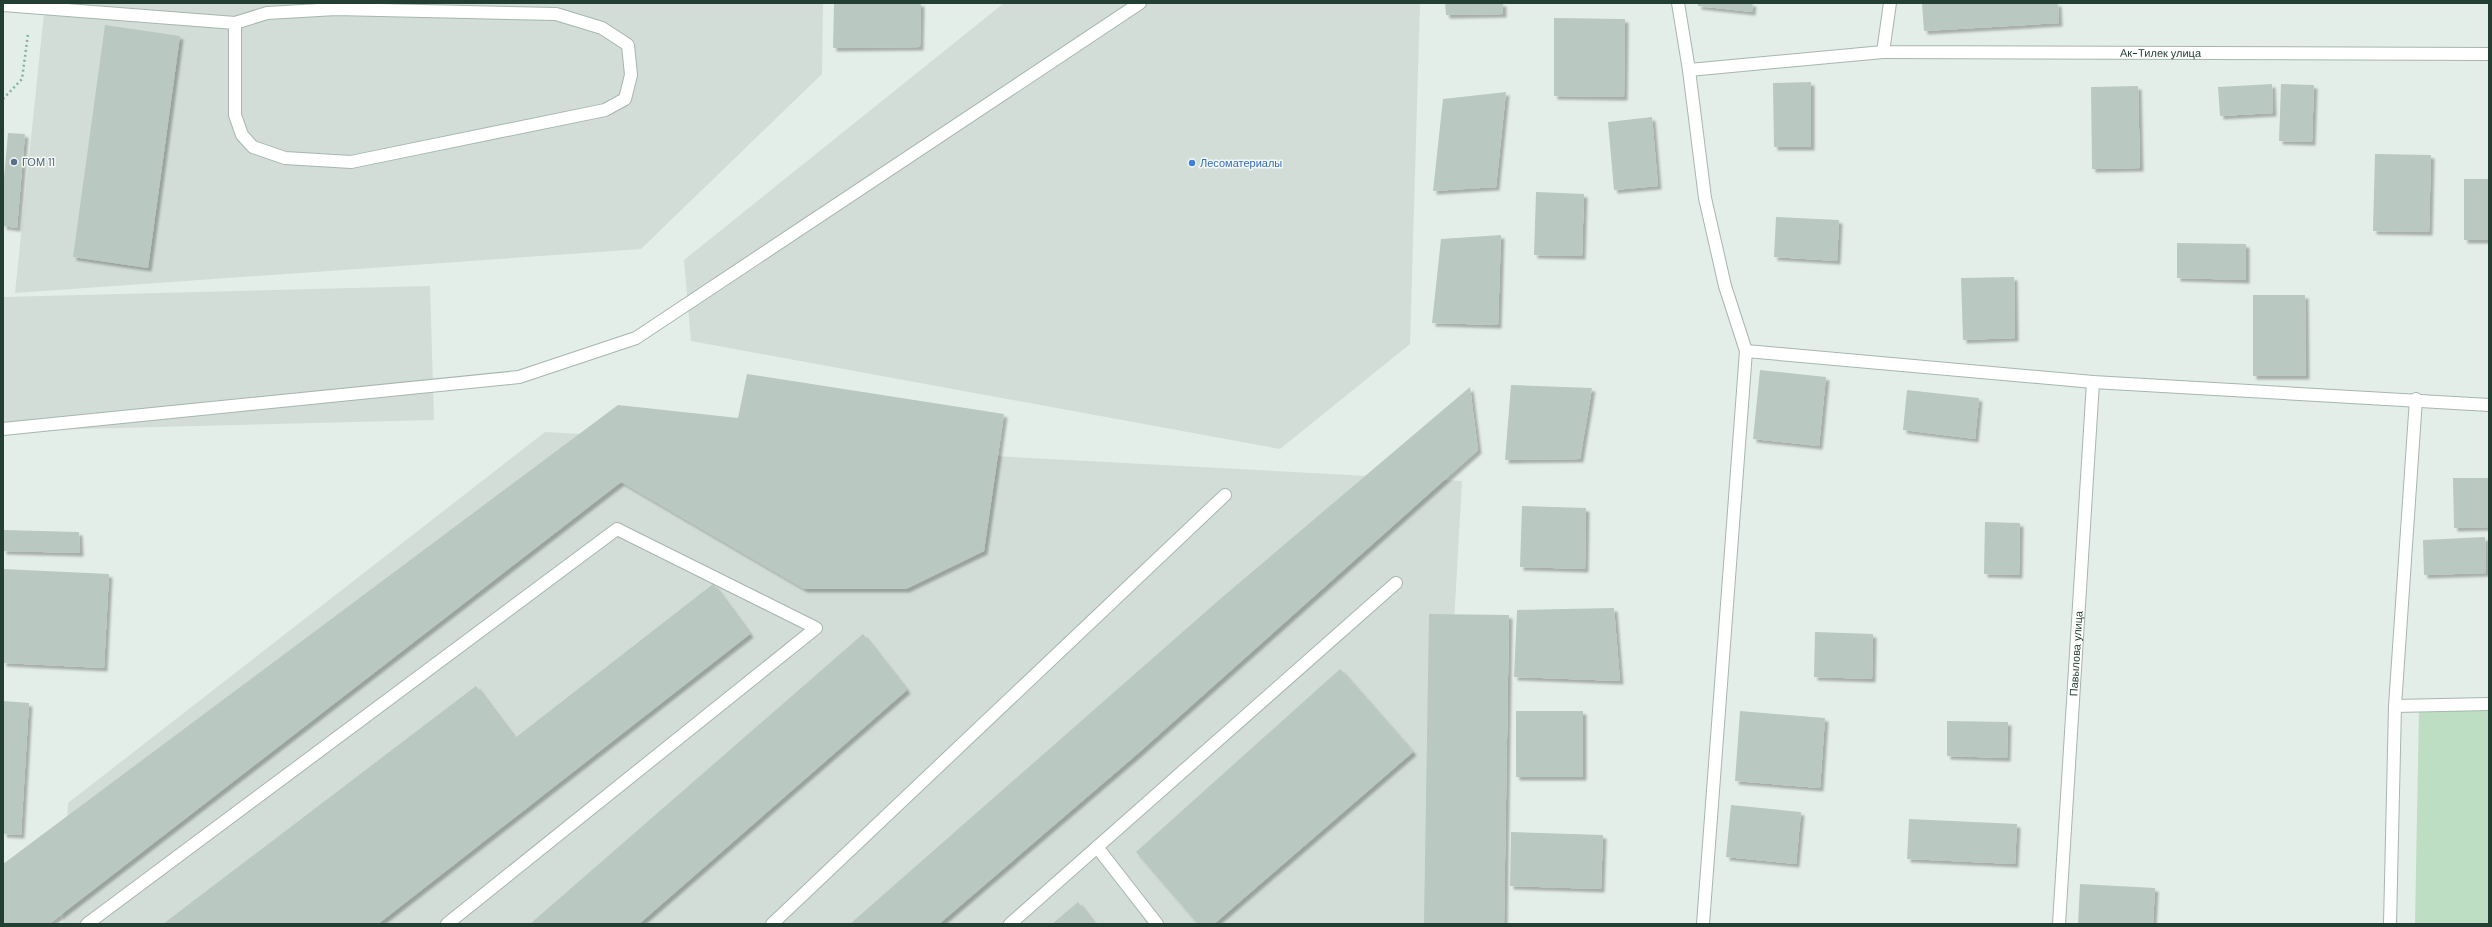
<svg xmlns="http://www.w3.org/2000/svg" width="2492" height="927" font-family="'DM Sans',sans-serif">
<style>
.built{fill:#d2ddd7}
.green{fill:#bddec2}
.building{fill:#b9c8c1;filter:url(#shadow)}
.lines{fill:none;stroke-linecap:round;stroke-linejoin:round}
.minor-casing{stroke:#a6b6ae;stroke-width:14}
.path{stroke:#85b19d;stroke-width:2.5;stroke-dasharray:2 3;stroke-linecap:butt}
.minor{stroke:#fff;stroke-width:12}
.service-dot{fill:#5c6f8a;stroke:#f5faf7;stroke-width:1.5}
.shop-dot{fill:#3f7fe0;stroke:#f5faf7;stroke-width:1.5}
.labels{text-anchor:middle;stroke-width:3;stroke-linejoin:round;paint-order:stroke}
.street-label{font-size:11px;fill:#233f34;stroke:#f5faf7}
.service-label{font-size:11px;fill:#4e5e75;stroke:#f5faf7;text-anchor:start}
.shop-label{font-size:11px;fill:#366cbe;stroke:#f5faf7;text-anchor:start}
</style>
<defs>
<filter id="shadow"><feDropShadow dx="3.5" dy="3.5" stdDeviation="1" flood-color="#0004"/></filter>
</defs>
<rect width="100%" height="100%" fill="#e4eee8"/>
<path class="built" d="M45 3H823L822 74 641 249 15 293Z
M1004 3H1420L1410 344 1280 449 691 341 684 260Z
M430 286 434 420 3 431V297Z
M545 432 1462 481 1437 924H63L68 803Z"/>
<path class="green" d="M2489 706V924H2415L2419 707Z"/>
<path class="building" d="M834 3H921L920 47 833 48Z
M1445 3H1503V14L1446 15Z
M1698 3H1753L1752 12 1698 6Z
M1922 3H2058L2059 23 1924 31Z
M1554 18 1625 19 1624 97 1554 96Z
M105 25 180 36 148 268 73 257Z
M1811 82V147H1774L1773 83Z
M2272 84 2273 113 2220 116 2218 87Z
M2281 84 2314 85 2312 142 2279 141Z
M2138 86 2140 168 2092 169 2091 87Z
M1506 92 1496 187 1433 191 1443 99Z
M1652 117 1658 186 1614 190 1608 122Z
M8 133 25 134 17 228 3 226V190Z
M2375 154 2431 155 2429 232 2373 231Z
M2464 179H2489V240H2464Z
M1536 192 1584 194 1582 256 1534 255Z
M1776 217 1839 220 1837 261 1774 257Z
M1501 235 1498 325 1432 323 1441 239Z
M2177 243 2246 244V280L2177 278Z
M2014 277 2015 338 1963 340 1961 278Z
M2253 295H2305L2306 376H2253Z
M1760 370 1826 377 1819 446 1753 439Z
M747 374 1004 414 984 551 906 589H804L621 482 49 924H3V864L618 405 738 418Z
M1511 385 1592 388 1580 459 1505 460Z
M1470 387 1478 450 1135 756 939 924H850L1219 600Z
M1907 390 1979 398 1975 439 1903 430Z
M2453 478H2489V527L2454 528Z
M1522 506 1586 508 1585 569 1520 567Z
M1985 522 2020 523 2019 575 1984 574Z
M3 530 79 532 80 553 3 551Z
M2485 537 2486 573 2424 575 2423 540Z
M3 569 109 574 104 668 3 663Z
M713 584 750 634 378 924H163L476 686 515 738Z
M1614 608 1620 681 1514 677 1517 610Z
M1429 614 1509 615 1504 924H1424Z
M1815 632 1873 634 1872 679 1814 677Z
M863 634 907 690 639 924H530Z
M1340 669 1413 752 1214 924H1198L1136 852Z
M3 701 29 703 21 835 3 834Z
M1516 711H1583V777H1516Z
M1740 711 1825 718 1820 788 1735 781Z
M1947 721 2008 722 2007 758 1947 756Z
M1731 805 1801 812 1796 864 1726 857Z
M1909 819 2017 824 2015 864 1907 859Z
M1511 832 1603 835 1601 889 1510 886Z
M2080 884 2155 888 2153 924H2078Z
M1078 902 1095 924H1052Z"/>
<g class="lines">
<g class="minor-casing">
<g id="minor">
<path d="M1678 3 1689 70"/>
<path id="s1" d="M1890 3 1883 52 2489 54"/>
<path d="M3 5 235 23 267 13 336 9 556 14 602 28 628 45 631 75 625 99 605 110 351 162 285 158 253 147 242 135 235 115V23"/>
<path d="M1746 351 2093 382 2489 405"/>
<path d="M3 429 519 377 636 338 1140 3"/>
<path d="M2395 706 2416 399"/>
<path d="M1097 847 1157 924"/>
<path d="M87 924 617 529 816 628 447 924"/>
<path d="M772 924 1225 495"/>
<path d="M1010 924 1396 583"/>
<path d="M1703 924 1746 351 1725 286 1705 198 1689 70 1883 52"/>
<path id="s2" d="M2059 924 2093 382"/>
<path d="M2390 924 2395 706 2489 704"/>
</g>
</g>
<path class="path" d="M3 99 22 79 28 34"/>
<use href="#minor" class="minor"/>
</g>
<circle class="service-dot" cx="14" cy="162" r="4"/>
<circle class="shop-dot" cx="1192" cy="163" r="4"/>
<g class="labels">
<g class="street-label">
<text dy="4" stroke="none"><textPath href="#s1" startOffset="327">Ак-Тилек улица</textPath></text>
<text dy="4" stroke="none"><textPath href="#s2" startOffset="271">Павылова улица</textPath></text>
</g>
<g class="service-label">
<text x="22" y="166">ГОМ 11</text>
</g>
<g class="shop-label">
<text x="1200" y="167">Лесоматериалы</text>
</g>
</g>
<rect width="2492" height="927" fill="none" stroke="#233f34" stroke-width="8"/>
</svg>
